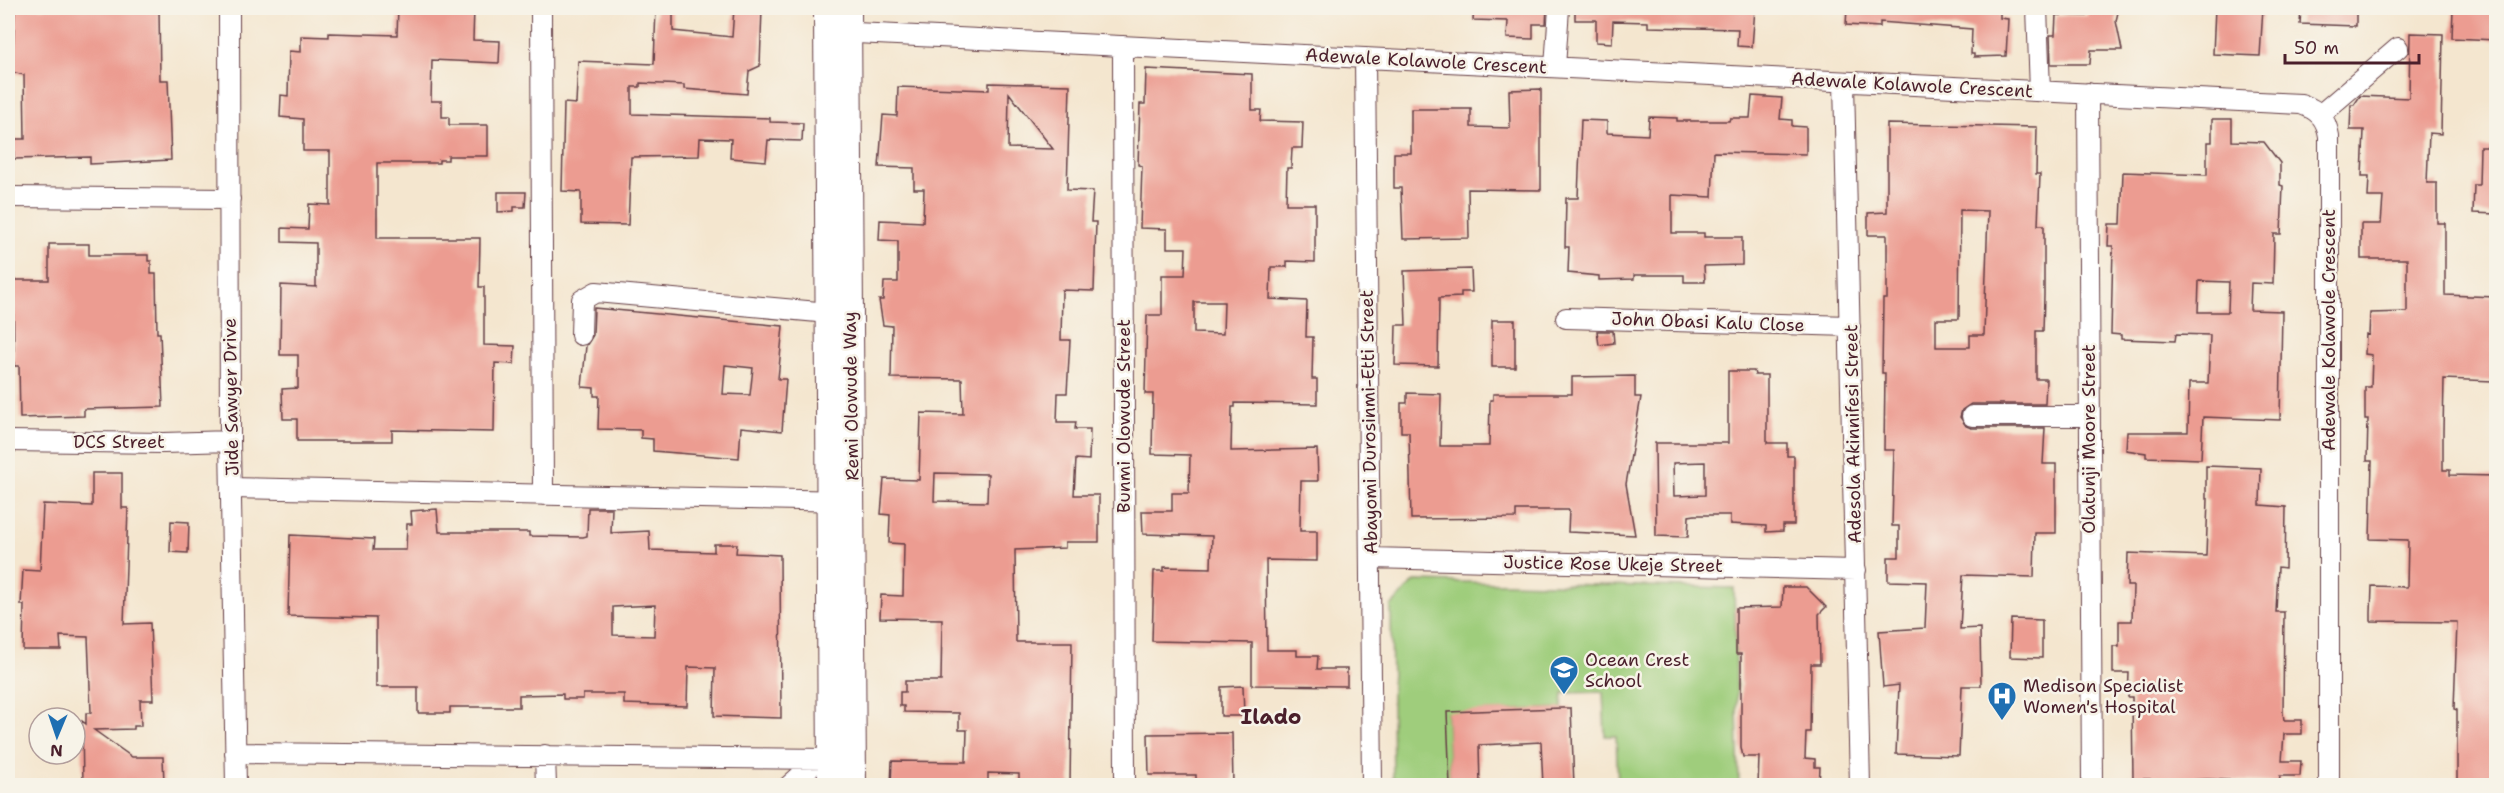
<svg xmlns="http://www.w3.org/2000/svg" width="2504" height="793" font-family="'Shantell Sans',sans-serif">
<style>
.green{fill:#9fcd7c;stroke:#747654;stroke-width:1.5}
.building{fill:#ec9c91;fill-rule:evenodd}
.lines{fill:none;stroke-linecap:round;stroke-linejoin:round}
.minor-casing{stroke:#643d44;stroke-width:22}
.major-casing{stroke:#643d44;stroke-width:28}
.minor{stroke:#fff;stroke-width:20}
.major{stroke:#fff;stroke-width:26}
.labels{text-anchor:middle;stroke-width:5;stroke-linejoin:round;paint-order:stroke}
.street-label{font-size:18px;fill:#4a1f2b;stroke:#f7f3e8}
.poi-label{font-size:18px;fill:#4a1f2b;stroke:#f7f3e8;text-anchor:start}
.quarter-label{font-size:21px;font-weight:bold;fill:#4a1f2b;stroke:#f7f3e8}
</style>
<rect width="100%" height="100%" fill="#f7f3e8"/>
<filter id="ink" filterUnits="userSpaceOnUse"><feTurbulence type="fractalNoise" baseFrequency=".0167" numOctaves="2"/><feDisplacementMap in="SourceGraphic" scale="12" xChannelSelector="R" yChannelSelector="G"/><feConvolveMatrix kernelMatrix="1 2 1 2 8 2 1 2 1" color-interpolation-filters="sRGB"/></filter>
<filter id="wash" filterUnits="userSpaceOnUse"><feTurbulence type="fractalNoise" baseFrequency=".008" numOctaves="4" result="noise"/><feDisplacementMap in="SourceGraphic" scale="24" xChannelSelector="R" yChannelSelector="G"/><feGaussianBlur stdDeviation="1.35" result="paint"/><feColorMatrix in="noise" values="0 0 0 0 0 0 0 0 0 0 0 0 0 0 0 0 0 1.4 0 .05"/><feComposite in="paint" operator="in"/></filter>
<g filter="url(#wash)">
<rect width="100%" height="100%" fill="#f4e6cf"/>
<path class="green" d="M1415 581 1734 588 1739 785H1618L1616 736H1605L1603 692 1563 693 1562 708 1447 713 1450 785H1393L1391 606Z"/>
<g id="blocks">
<path class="building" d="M15 8H159L160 80H168L171 160 90 164V157L14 159 13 139H25L24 75 12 72Z
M398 8H474L473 40 500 41 499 63 432 60 431 101H442V117H449V125H488V156H448V160H439V163H377V238H480L479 287H484V345L515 346 514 364 495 363 494 432 392 430V441H297V419H283L282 389 298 388V355H280L281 285 316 287V243L282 242V228L308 229 309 204 330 205V151H303V119L280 117 281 95 288 96 289 51 301 52V36L329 37V33L397 35Z
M656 8H673V31L732 37 734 8H762L760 66 749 71 747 94 684 89V85L640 83V87H632V114L770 118V122L803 123 802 141 768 140 766 161 730 158 731 139 700 138 699 156 631 157 628 225 581 224V192L562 191 564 103 576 104 578 61 654 64Z
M1474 8H1547L1546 24H1533V39L1507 38 1508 21 1473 20Z
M1575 8H1755L1752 47 1737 46 1738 29 1648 27V22L1613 21 1612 43 1596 42V20H1575Z
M1847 8H2000V18L2008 19 2006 56 1974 57V54H1971L1972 29 1880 22V27L1846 25Z
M2088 8H2119L2116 21 2122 50H2091L2090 64H2051L2050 35H2055L2056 15 2087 16Z
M2215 8H2263L2260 56 2213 54Z
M2301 8H2356V26L2300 24Z
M2453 8H2496V40L2452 38Z
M2410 33 2443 34 2441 134 2429 133 2427 183H2437V223H2445V295L2496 297V377H2493V381L2444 379 2443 431V470H2450V475L2496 476V784L2457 781V710L2454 709 2457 622 2371 621V613L2372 586 2407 587 2408 540 2370 539 2372 461H2367L2368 419H2365V387H2371L2372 355 2365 354 2366 334 2369 335 2370 313 2407 312V259H2361V224H2381L2383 197H2368L2369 176H2362L2364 130H2350L2351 105H2354L2360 96 2409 98Z
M1146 69 1252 74V110H1261L1260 121 1303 122 1302 148H1292L1291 168H1287L1286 204H1315V262L1287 261V267H1271L1270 299 1307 301 1306 337H1313L1312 379H1317V404L1235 403V407H1232L1231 451 1317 449 1318 481H1301L1300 531H1317V561L1266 560 1267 650H1297V656H1318L1317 669H1347V686L1252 685V643L1152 641 1154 571H1164V567L1211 568 1212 536 1143 534 1142 511H1172V493H1189L1190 455 1152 454 1153 394H1145L1147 315H1162V275H1185L1186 248H1167V229L1140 228 1142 166 1138 165 1140 104H1145ZM1194 302H1224L1223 334 1194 333Z
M989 83 1070 85 1067 190 1093 191 1091 222H1096L1094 291 1062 290 1061 340H1070L1067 393H1058L1057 422H1076L1075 429H1090L1089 460 1076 459 1074 495H1099V542H1065V548L1015 550 1016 642H1072L1070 785H1019V774L988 773V786H891L892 761 966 762 967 730H959V713L904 712V706H900V692H905V681H941L942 619 880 618 881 595 903 596 904 544 889 543 890 515 881 514 884 479 919 480 921 413 963 414 962 379 891 378 892 326 883 325 879 300H883L884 282H898V241L879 240 880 220 923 222 924 189H914V168L879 167 883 115 897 116 898 87 989 90ZM1009 93 1053 149 1008 148ZM935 473 988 474 987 502 934 501Z
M1541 89V190L1468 189 1469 238 1403 239 1401 188H1394V153H1411V109H1471V127L1510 128 1509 90Z
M1752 96 1782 98 1780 119 1792 120V126L1806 127V154L1714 152 1712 197 1672 195V233H1704V237H1742V265L1704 266 1705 282H1684V275H1634V279L1599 280V276L1568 273 1569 247H1565L1566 198H1578L1581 120 1607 121V133L1648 135 1649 117 1677 118V121H1729L1730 118H1750Z
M2212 119H2232V141L2264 142 2280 163V185L2283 186 2281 234H2274L2273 284 2251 283 2250 310 2282 311 2280 420 2203 417 2201 459 2146 457V453L2126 450 2127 432H2188L2189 383H2208L2210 335 2176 334 2175 341 2121 339V335L2111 334 2113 246H2108L2109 224H2121L2123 172 2207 175V142H2212ZM2199 281 2229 282 2228 312H2198Z
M1887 124 2037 127 2036 174H2040L2038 225H2044V295L2043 331H2036V379H2046L2045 404H1971L1962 410 1960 417 1966 426 1971 428H2045L2043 464H2056V533H2035L2034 577 1963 575 1960 629 1980 628 1981 686H1962L1959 756 1896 754 1899 685 1883 687 1879 631 1925 628 1927 582 1888 581V557H1899V526H1892L1894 450H1884L1885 373H1882L1883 299H1887V235H1868V213L1887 212ZM1960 210 1988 211 1984 335H1970V347H1936V319H1959Z
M2480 147H2496V214L2473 213 2474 185H2479Z
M498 192H526L525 207H514V211L498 212Z
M49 244H89V255H148V261H151V274H156L157 333H160L163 407 84 409V416L20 418 19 366H14L13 280H49Z
M1471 269 1472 292H1461V297L1439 298 1438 366 1395 365 1396 325H1406L1404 271Z
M594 308 783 326 778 379H786L782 431 741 427 739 458 653 451V439L641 438V430L598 429 599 396H594V388L582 387 586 346 593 335ZM725 365 753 368 750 395 723 394Z
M1492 320H1515V367H1492Z
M1597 331H1613L1614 343 1599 345Z
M1728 371H1754L1755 375H1767V443H1787V456H1794V525H1783V531L1766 532V526L1730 524V515H1695L1689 516 1688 537 1656 536 1655 443H1728ZM1705 462V495L1674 496 1673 463Z
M1635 376V397H1641L1626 484 1635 535 1568 532 1569 510H1516V518L1411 519 1409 432H1401V403H1407V393L1441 394 1440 446H1489L1490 400H1493V394H1572V377Z
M2206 466 2261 468 2260 505 2286 507 2285 568 2278 567 2276 612H2284L2283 713 2284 720H2302V734H2284L2282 761H2301L2300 776H2280L2279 783 2208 779 2150 782V779H2133L2132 697H2128L2129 673H2113V646H2119V621H2132L2133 586H2127L2128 553 2206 556 2208 499H2206Z
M92 473H122V508H128L124 624 150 623 153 700H140L141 726H134V729L94 730 132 757H163L164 784 83 786 82 721 86 724V713H91L88 637 60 636 61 650H23L24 605H21L23 570 40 571 43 504 92 506Z
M588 508H612L611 533 649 531 650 550 714 552V544H737L736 553 780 555 781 718 714 716 715 668 688 667 687 706 624 704V694H583V699H563V694L519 695V707H450V713H418V687H376V618L288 616 290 535 374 539 373 550H406L407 524H412L411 511 437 509 439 532H529V536L583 537 587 536ZM655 605 654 636 613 635V607Z
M171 521 189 522 188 553 170 552Z
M1783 587H1806L1826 607 1819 614 1820 664H1811L1810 732H1806L1805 758 1815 759V767H1820L1819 786H1758L1759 757H1743L1741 747V654H1736V608L1782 607Z
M2011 619 2042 620V658L2010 657Z
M1243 686 1244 716H1221V687Z
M1562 708H1571L1574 786H1543L1541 742 1479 745 1480 786H1450L1447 712Z
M1232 733 1233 786H1196V775H1149L1148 734Z"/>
</g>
</g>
<g filter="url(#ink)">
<use href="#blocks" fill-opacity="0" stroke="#643d44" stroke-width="1.5"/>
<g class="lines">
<g class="minor-casing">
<path id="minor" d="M229 8 230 441 236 786
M541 8 543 495
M2037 8 2040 91
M835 32 2301 104C2318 110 2326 118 2329 136V786
M1123 46 1125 786
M1365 58 1372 786
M1555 67 1559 8
M1844 82 1860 786
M2088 93 2092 786
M2321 114 2398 48
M8 197 230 199
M1566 318 1850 326
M581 335 582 300 596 292 829 313
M1972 416H2089
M8 441 164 443 230 441
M232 488 844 501
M1370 558 1856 570
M235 753 831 759
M545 755 546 786
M789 786 819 759"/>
</g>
<g class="major-casing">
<path id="major" d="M827 8 831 786
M848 8 853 786"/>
</g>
<use href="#minor" class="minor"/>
<use href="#major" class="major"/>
</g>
</g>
<defs>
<g id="school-pin" transform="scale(1.5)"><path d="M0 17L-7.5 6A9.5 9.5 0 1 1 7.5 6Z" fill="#1f6fb2" stroke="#f7f3e8"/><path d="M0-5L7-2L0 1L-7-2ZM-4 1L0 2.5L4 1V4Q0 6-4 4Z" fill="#fff"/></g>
<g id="hospital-pin" transform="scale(1.5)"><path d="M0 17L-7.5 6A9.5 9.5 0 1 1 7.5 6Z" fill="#1f6fb2" stroke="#f7f3e8"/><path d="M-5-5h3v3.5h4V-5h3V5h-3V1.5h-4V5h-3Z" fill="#fff"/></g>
</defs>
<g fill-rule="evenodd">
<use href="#school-pin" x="1564" y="670"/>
<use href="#hospital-pin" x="2002" y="696"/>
</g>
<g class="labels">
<g class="street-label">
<text transform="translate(1426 61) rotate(3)" y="6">Adewale Kolawole Crescent</text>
<text transform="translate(1912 85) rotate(3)" y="6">Adewale Kolawole Crescent</text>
<text transform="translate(1708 322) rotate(2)" y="6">John Obasi Kalu Close</text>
<text transform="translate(2329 330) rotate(-90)" y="6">Adewale Kolawole Crescent</text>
<text transform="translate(851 396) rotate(-91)" y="6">Remi Olowude Way</text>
<text transform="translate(231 397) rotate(-91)" y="6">Jide Sawyer Drive</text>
<text transform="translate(1124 416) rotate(-90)" y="6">Bunmi Olowude Street</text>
<text transform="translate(1369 422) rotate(-91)" y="6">Abayomi Durosinmi-Etti Street</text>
<text transform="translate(1853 434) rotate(-91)" y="6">Adesola Akinnifesi Street</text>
<text transform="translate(2089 439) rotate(-90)" y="6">Olatunji Moore Street</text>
<text x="119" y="448">DCS Street</text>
<text transform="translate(1613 564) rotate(1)" y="6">Justice Rose Ukeje Street</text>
</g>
<g class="poi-label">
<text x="1585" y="666">Ocean Crest<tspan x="1585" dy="21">School</tspan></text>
<text x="2023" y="692">Medison Specialist<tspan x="2023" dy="21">Women's Hospital</tspan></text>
</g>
<g class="quarter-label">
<text x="1271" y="724">Ilado</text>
</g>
</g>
<rect width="2504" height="793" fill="none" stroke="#f7f3e8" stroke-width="30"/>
<g transform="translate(57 736) rotate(182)"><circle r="28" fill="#f7f3e8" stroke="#b29e9c" stroke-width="1.5"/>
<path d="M0-4.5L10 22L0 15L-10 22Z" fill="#1f6fb2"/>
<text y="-9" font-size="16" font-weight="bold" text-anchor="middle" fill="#4a1f2b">N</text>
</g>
<path d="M2285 54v9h134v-9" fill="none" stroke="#4a1f2b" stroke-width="3"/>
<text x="2294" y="54" font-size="18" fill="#4a1f2b" stroke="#f7f3e8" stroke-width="4.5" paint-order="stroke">50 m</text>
</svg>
